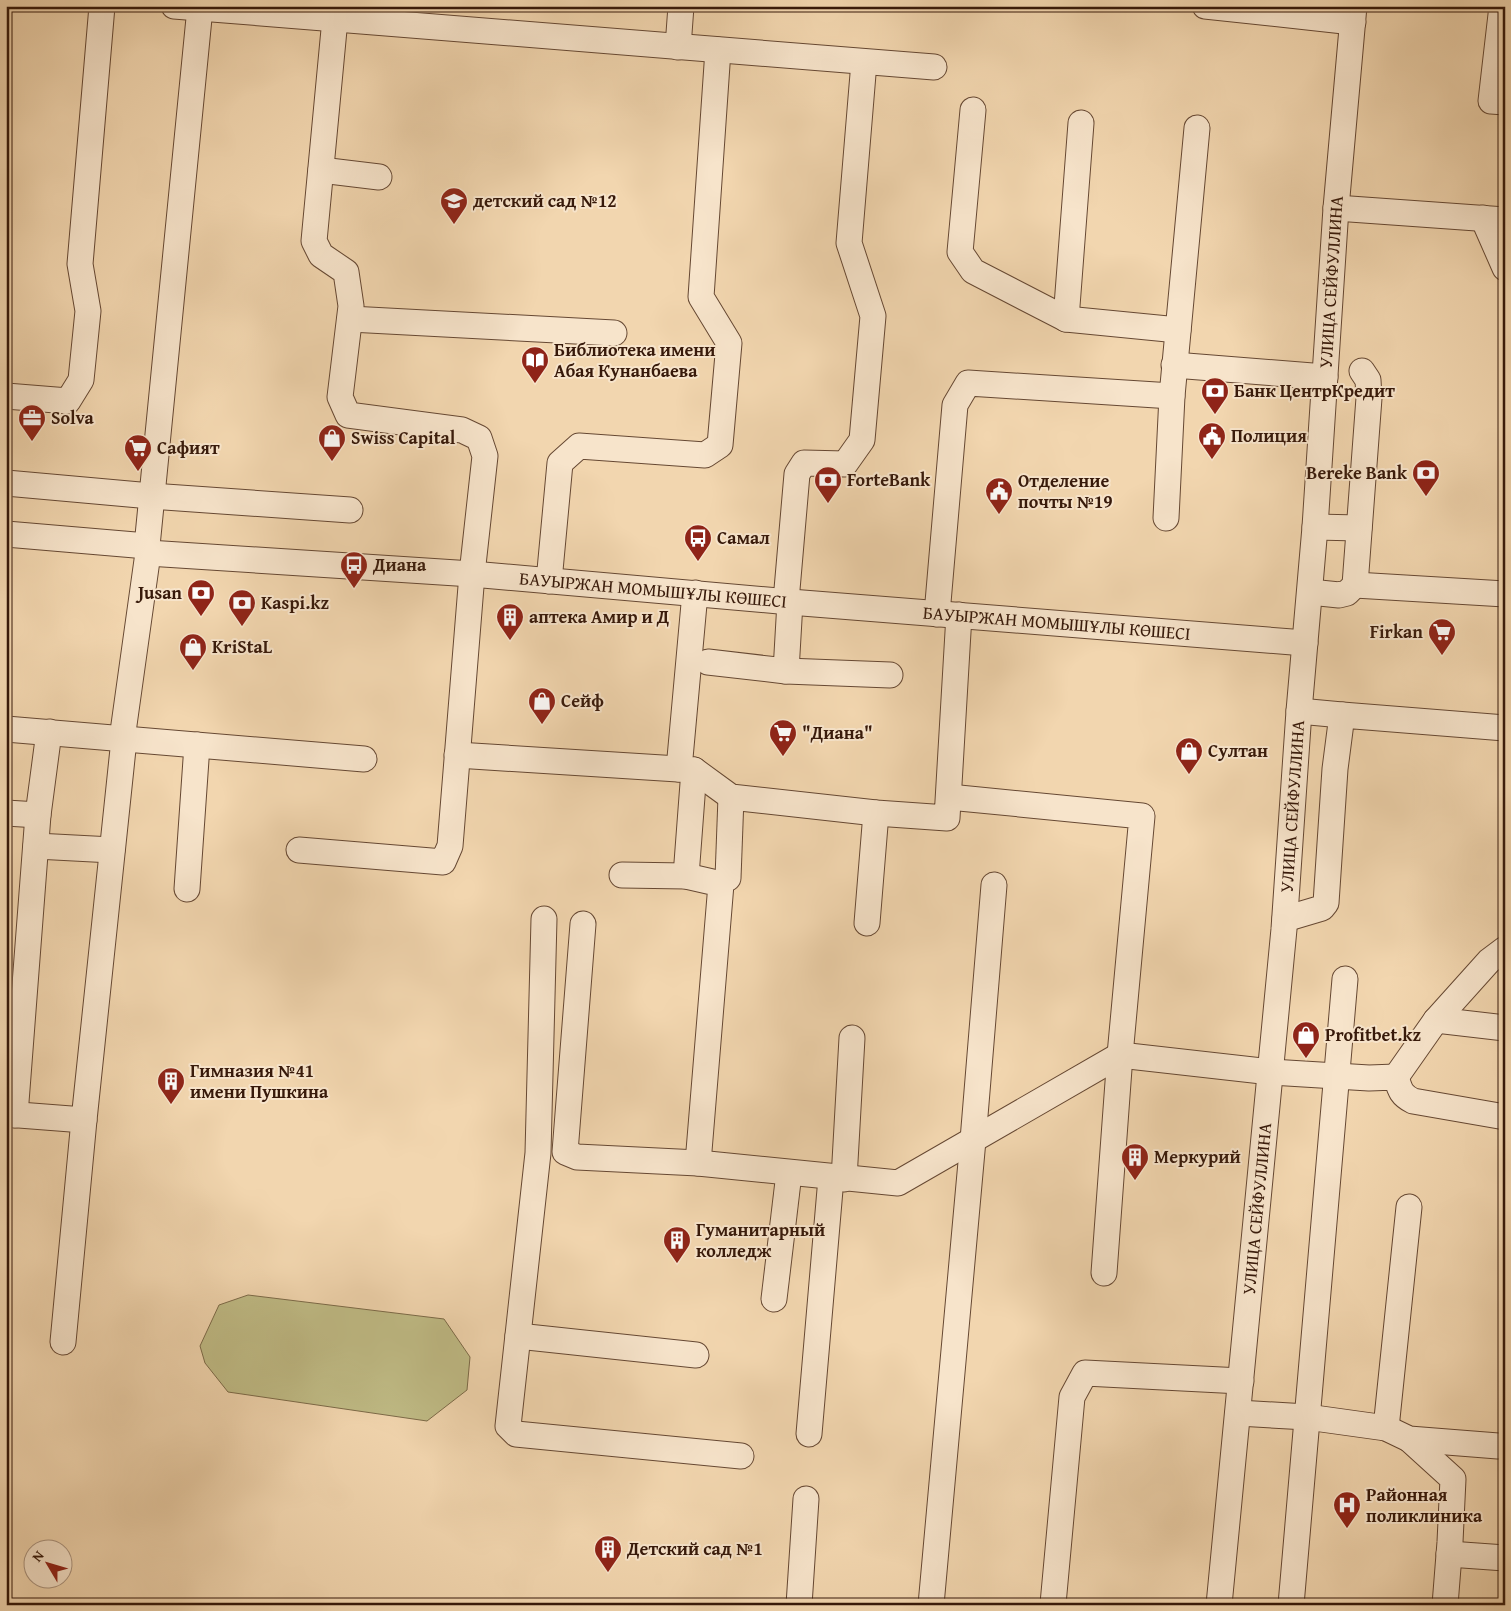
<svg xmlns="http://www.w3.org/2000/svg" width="1511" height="1611" font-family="'Gentium Book Plus',serif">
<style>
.green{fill:#c0bc86;stroke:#7c6a48}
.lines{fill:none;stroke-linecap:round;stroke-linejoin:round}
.minor-casing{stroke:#664833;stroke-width:27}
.minor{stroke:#f7e4cb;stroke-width:25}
.labels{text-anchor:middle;stroke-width:4;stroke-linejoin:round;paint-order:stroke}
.poi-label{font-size:18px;font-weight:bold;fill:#37190a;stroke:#f7e4cb;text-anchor:start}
.street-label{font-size:18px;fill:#37190a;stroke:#f7e4cb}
</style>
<rect width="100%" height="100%" fill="#f2d6af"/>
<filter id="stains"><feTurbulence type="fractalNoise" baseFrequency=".004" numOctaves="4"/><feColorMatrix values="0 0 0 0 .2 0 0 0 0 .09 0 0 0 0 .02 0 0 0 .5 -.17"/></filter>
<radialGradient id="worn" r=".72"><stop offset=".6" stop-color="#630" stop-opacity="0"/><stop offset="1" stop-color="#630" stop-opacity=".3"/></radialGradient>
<path class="green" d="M248 1295 444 1319 470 1357 467 1390 427 1421 228 1392 205 1363 200 1346 219 1305Z"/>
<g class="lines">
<g class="minor-casing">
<g id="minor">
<path d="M174 6 934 67"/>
<path d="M1205 6 1353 22"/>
<path d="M1502 6 1491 101 1505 102"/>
<path d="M678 47 681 6"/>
<path d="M973 110 960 252 973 271 1066 319 1178 330"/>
<path d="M321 170 379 177"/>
<path d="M1336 208 1505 220"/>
<path d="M1483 218 1505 268"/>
<path d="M350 319 614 333"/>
<path d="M1066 319 1081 123"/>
<path d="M1174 365 1325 377"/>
<path d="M6 396 68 401 81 380 88 311 80 264 102 6"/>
<path d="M6 483 151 496 350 510"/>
<path d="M1166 518 1172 396 1197 128"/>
<path d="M1315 527 1359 528"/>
<path id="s1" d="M6 534 147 546 148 553 472 574 790 602 1305 643"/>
<path d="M147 546 200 8"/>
<path d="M549 581 560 463 579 446 705 455 720 445 729 343 701 297 718 50"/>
<path d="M1355 585 1505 594"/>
<path d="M1310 592 1339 595 1347 593 1355 585 1369 398 1368 380 1362 371"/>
<path d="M786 601 797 474 804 463 845 464 862 440 873 316 849 243 864 62"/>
<path d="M937 614 955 405 968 383 1172 396"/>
<path d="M708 662 786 671 790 602"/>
<path d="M786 671 890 675"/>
<path d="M1299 711 1342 715"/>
<path d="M6 729 364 759"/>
<path d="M457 755 694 770 731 797 876 813 947 818 959 615"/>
<path d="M679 769 695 593"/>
<path d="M949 797 1142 816 1120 1055 1104 1273"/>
<path d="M6 813 38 815"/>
<path d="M36 846 112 850"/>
<path d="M299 850 443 862 450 846 472 574 485 456 479 438 462 430 348 415 340 397 351 306 346 272 321 255 314 241 335 19"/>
<path d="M622 875 686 876 721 884 698 1163"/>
<path d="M686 876 694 770"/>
<path d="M728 878 731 797"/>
<path d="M187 889 197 745"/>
<path d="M544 919 538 1153 508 1426 516 1434 741 1456"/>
<path d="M1285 919 1322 908 1326 903 1335 769 1342 715 1505 728"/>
<path d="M867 923 876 813"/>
<path d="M583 924 565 1152 577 1157 698 1163 898 1183 1120 1055 1271 1072 1369 1078 1396 1077C1400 1090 1401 1095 1413 1101L1505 1117"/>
<path d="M1436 1020 1505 1028"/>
<path d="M1396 1077 1436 1020 1489 961 1505 949"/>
<path d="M6 1114 84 1120 123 749 122 739 148 553"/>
<path d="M15 1115 38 815 49 732"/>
<path d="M844 1179 852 1038"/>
<path d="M774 1299 789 1173"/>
<path d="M518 1336 696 1355"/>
<path d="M63 1342 84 1120"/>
<path d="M1238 1413 1307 1417 1386 1428 1409 1439 1498 1446"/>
<path d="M1386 1428 1409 1207"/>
<path d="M809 1434 831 1178"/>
<path d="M1409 1439 1453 1479 1450 1542 1445 1605"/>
<path d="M1449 1554 1505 1558"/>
<path d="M1053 1604 1072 1397 1085 1373 1241 1381"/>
<path d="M799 1605 806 1499"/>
<path d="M931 1605 973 1140 994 885"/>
<path id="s2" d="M1219 1605 1284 929 1299 711 1315 527 1336 208 1354 6"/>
<path d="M1291 1605 1345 979"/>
</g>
</g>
<use href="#minor" class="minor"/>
</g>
<defs>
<g id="school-pin" transform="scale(1.4375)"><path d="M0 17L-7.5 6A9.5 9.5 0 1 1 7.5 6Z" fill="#8f2418" stroke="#f7e4cb"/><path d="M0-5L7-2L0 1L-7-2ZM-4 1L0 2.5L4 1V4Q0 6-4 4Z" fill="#fff"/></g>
<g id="library-pin" transform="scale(1.4375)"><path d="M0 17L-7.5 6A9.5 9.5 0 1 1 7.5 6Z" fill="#8f2418" stroke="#f7e4cb"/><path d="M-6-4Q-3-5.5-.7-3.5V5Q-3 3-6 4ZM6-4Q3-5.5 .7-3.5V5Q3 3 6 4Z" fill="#fff"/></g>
<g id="bank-pin" transform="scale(1.4375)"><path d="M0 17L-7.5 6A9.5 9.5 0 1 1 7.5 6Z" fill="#8f2418" stroke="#f7e4cb"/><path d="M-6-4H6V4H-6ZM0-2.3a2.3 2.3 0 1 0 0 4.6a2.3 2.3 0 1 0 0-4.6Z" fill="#fff"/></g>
<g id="office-pin" transform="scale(1.4375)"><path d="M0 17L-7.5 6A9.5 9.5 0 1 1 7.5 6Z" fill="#8f2418" stroke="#f7e4cb"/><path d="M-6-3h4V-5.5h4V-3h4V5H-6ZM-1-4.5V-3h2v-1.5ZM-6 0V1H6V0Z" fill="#fff"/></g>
<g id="civic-pin" transform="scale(1.4375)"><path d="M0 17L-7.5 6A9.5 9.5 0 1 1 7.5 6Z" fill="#8f2418" stroke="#f7e4cb"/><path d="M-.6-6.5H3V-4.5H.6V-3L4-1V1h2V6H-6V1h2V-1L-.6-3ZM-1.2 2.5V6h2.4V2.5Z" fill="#fff"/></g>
<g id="shop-pin" transform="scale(1.4375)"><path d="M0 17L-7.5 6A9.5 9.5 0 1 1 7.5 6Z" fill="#8f2418" stroke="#f7e4cb"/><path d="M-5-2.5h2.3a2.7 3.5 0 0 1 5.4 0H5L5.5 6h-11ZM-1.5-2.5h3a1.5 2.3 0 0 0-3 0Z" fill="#fff"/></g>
<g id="supermarket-pin" transform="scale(1.4375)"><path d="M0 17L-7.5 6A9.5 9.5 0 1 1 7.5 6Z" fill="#8f2418" stroke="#f7e4cb"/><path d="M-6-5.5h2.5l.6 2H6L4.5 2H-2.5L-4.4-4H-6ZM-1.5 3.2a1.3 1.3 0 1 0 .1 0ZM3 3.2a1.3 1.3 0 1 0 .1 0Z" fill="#fff"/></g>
<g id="bus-pin" transform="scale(1.4375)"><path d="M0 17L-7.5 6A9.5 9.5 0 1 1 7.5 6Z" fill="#8f2418" stroke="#f7e4cb"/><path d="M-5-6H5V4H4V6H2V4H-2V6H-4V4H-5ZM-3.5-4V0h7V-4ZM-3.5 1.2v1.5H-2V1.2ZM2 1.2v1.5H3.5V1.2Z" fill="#fff"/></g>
<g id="building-pin" transform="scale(1.4375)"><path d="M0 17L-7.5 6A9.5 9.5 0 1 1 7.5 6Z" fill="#8f2418" stroke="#f7e4cb"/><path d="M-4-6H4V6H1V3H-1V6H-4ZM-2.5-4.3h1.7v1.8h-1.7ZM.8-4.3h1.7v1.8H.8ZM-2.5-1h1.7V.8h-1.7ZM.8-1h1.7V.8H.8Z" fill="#fff"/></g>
<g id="hospital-pin" transform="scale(1.4375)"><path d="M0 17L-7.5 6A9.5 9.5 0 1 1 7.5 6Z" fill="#8f2418" stroke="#f7e4cb"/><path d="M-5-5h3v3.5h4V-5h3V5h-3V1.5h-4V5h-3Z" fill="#fff"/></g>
</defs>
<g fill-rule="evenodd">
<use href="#school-pin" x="454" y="201"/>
<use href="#library-pin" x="535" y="360"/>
<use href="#bank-pin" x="1215" y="391"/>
<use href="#office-pin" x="32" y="418"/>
<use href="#civic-pin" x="1212" y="436"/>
<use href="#shop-pin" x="332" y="438"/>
<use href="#supermarket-pin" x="138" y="448"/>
<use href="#bank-pin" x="1426" y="473"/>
<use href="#bank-pin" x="828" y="480"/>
<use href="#civic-pin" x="999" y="491"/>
<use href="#bus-pin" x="698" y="538"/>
<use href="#bus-pin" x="354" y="565"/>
<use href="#bank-pin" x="201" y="593"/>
<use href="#bank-pin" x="242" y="603"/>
<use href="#building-pin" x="510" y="617"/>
<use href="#supermarket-pin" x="1442" y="632"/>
<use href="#shop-pin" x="193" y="647"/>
<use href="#shop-pin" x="542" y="701"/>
<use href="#supermarket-pin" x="783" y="733"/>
<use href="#shop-pin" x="1189" y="751"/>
<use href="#shop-pin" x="1306" y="1035"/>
<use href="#building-pin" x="171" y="1081"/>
<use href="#building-pin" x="1135" y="1157"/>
<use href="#building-pin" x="677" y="1240"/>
<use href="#hospital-pin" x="1347" y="1505"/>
<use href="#building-pin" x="608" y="1549"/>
</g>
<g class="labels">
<g class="poi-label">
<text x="473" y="207">детский сад №12</text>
<text x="554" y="356">Библиотека имени<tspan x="554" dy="21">Абая Кунанбаева</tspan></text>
<text x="1234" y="397">Банк ЦентрКредит</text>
<text x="51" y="424">Solva</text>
<text x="1231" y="442">Полиция</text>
<text x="351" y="444">Swiss Capital</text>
<text x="157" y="454">Сафият</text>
<text x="1407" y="479" text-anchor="end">Bereke Bank</text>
<text x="847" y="486">ForteBank</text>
<text x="1018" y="487">Отделение<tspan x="1018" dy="21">почты №19</tspan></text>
<text x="717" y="544">Самал</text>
<text x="373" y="571">Диана</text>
<text x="182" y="599" text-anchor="end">Jusan</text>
<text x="261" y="609">Kaspi.kz</text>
<text x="529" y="623">аптека Амир и Д</text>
<text x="1423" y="638" text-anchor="end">Firkan</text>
<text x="212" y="653">KriStaL</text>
<text x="561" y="707">Сейф</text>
<text x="802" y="739">"Диана"</text>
<text x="1208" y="757">Султан</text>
<text x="1325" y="1041">Profitbet.kz</text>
<text x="190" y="1077">Гимназия №41<tspan x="190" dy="21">имени Пушкина</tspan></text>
<text x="1154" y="1163">Меркурий</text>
<text x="696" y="1236">Гуманитарный<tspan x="696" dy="21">колледж</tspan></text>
<text x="1366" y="1501">Районная<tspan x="1366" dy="21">поликлиника</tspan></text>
<text x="627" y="1555">Детский сад №1</text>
</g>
<g class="street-label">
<text dy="6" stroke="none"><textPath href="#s2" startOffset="1328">УЛИЦА СЕЙФУЛЛИНА</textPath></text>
<text dy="6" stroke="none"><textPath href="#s1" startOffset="655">БАУЫРЖАН МОМЫШҰЛЫ КӨШЕСІ</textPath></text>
<text dy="6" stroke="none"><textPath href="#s1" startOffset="1060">БАУЫРЖАН МОМЫШҰЛЫ КӨШЕСІ</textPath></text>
<text dy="6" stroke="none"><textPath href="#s2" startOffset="802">УЛИЦА СЕЙФУЛЛИНА</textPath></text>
<text dy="6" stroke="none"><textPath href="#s2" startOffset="398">УЛИЦА СЕЙФУЛЛИНА</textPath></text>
</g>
</g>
<rect width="1511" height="1611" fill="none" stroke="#f2d6af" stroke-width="25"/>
<rect x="8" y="8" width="1496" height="1596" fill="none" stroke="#37190a" stroke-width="2.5"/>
<rect x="12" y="12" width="1486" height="1586" fill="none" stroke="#37190a"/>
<g transform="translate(48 1564) rotate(308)"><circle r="24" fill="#f7e4cb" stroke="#aa937e"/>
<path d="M0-4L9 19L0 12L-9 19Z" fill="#8f2418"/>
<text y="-8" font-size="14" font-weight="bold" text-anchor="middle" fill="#37190a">N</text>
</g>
<rect width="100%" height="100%" filter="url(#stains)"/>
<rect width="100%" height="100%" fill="url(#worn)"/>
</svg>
